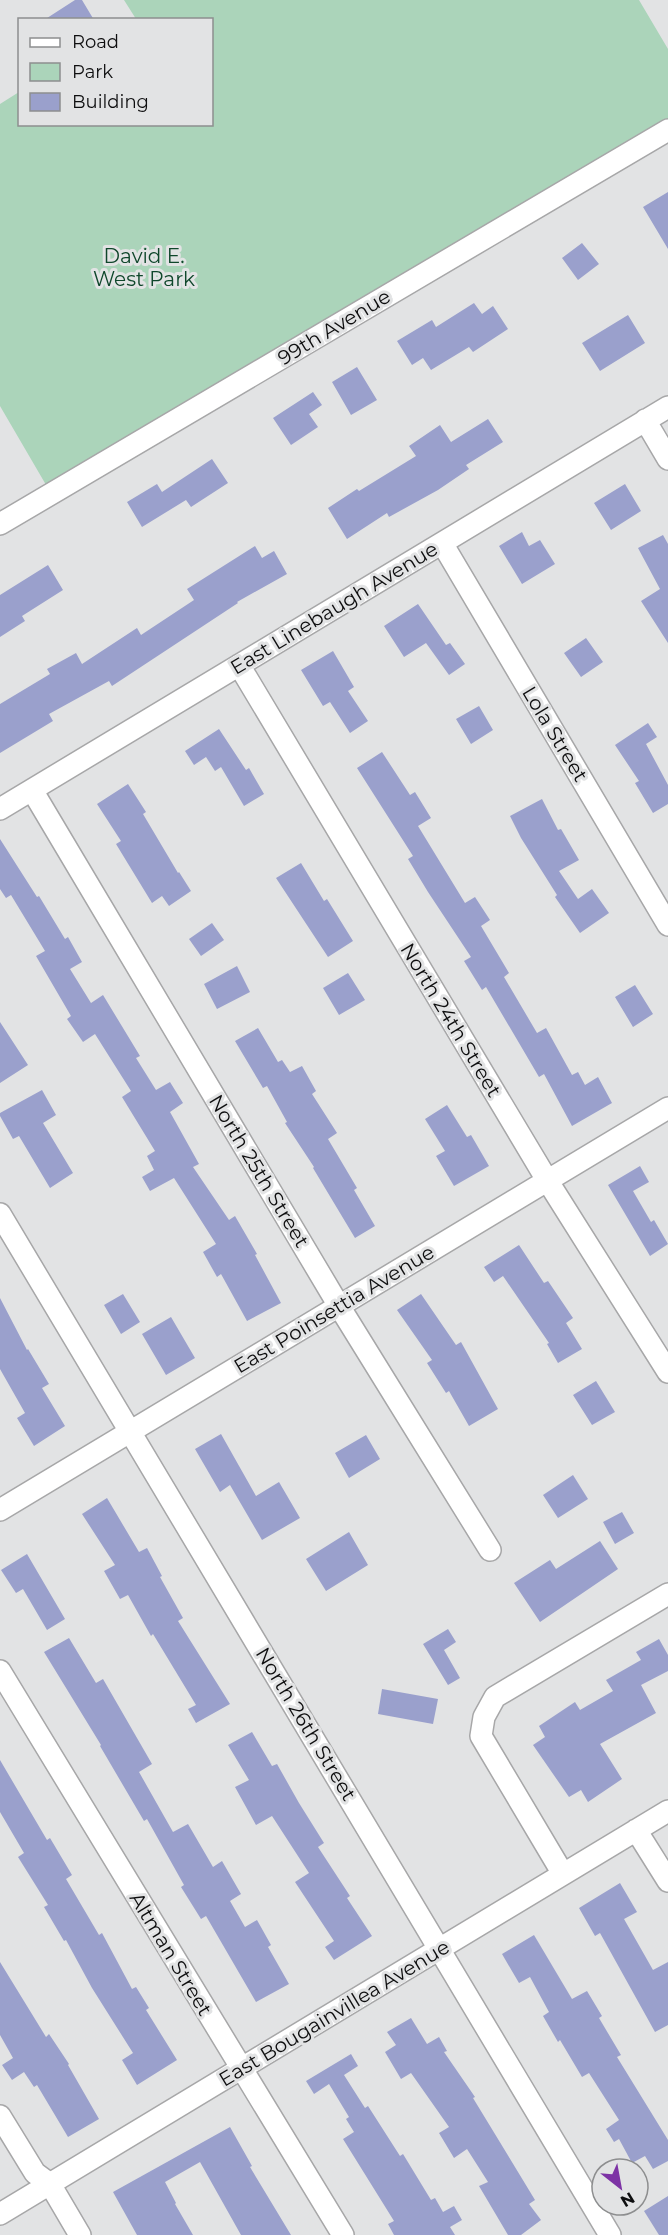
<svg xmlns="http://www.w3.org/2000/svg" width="668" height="2235" font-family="Montserrat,sans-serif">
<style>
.green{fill:#abd4ba}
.building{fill:#9aa0cc}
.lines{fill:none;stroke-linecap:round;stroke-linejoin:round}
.minor-casing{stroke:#a7a7a8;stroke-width:24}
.minor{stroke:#fff;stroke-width:21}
.labels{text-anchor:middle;stroke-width:6;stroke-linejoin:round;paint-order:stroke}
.park-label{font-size:20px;fill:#0f472b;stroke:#e2e3e4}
.street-label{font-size:20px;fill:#0e0e0f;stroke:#e2e3e4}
</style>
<rect width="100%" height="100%" fill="#e2e3e4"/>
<path class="green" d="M124 0H639L668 49V124L49 490 0 406V104L19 92 20 124H212V20L136 19Z"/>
<path class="building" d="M75 0H82L94 20H44Z
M668 192V249L643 207Z
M582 243 599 264 578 280 562 258Z
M474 303 482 314 493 306 508 329 473 352 469 347 431 370 423 358 412 365 397 341 432 320 436 327Z
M628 315 645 343 600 371 582 343Z
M357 367 377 400 351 415 332 382Z
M313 392 322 405 309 414 318 427 291 445 273 418Z
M488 419 503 442 466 465 469 469 438 490 389 517 387 513 347 539 328 508 357 489 359 491 416 456 409 446 440 425 451 442Z
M212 459 228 483 191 507 186 500 142 527 127 502 157 484 162 492Z
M625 484 641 511 611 530 594 503Z
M522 532 529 546 540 540 555 564 522 584 499 546Z
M663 535 668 544V643L641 601 660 589 638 548Z
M255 546 262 558 274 551 287 574 237 602 238 603 112 686 109 681 49 714 53 721 0 753V704L50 674 47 669 76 653 82 664 137 628 141 635 194 600 187 589Z
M48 565 63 590 22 616 25 621 0 637V595Z
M418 604 446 645 450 643 465 664 449 675 426 643 404 657 384 626Z
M586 638 603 662 581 677 564 653Z
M333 651 354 687 348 691 368 721 350 733 330 702 323 706 301 670Z
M479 706 493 730 471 744 456 719Z
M648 723 657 737 646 744 668 785V804L653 813 635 783 639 781 615 745Z
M219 729 246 770 249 768 264 794 244 806 221 767 215 771 206 757 194 765 185 751Z
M382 752 410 795 415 792 431 818 418 826 465 903 475 897 490 920 481 926 509 973 504 977 537 1033 546 1028 572 1075 578 1072 585 1085 598 1077 612 1103 572 1126 544 1074 539 1077 486 987 482 990 464 961 471 957 428 892 408 859 413 856 357 768Z
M128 784 146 812 143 814 178 873 179 872 191 891 169 906 162 896 152 903 116 844 121 841 97 804Z
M542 799 558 830 561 829 579 860 559 871 578 899 592 889 609 913 580 933 555 897 557 895 521 838 510 816Z
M0 839 37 897 39 896 65 939 68 937 82 962 70 969 91 1003 103 995 140 1056 136 1058 156 1090 170 1082 183 1103 170 1112 199 1164 193 1167 229 1220 235 1216 257 1254 255 1255 281 1303 247 1321 221 1274 217 1277 203 1252 216 1244 174 1178 150 1191 142 1177 154 1170 147 1156 155 1151 122 1097 131 1091 95 1034 83 1042 67 1019 71 1016 36 956 45 951 11 895 6 898 0 889Z
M301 863 324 901 327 899 353 941 328 957 276 878Z
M212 923 224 940 201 956 189 939Z
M237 966 250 992 217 1009 204 984Z
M348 973 365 1000 339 1015 323 988Z
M635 985 653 1014 633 1027 615 997Z
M0 1022 28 1065 0 1083Z
M258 1028 278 1062 282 1060 290 1072 302 1066 316 1091 312 1094 337 1133 328 1139 357 1188 354 1190 375 1226 355 1238 313 1168 314 1167 285 1123 287 1122 267 1086 263 1088 235 1041Z
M42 1090 56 1115 43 1123 73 1173 50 1188 19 1136 13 1139 0 1116V1113Z
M447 1105 467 1137 471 1135 489 1166 454 1186 436 1156 445 1151 425 1119Z
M640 1166 649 1182 633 1191 651 1222 654 1220 668 1244 650 1256 608 1185Z
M519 1245 544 1283 548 1281 573 1318 566 1323 582 1349 558 1363 547 1344 549 1343 503 1276 494 1282 484 1267Z
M123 1294 140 1322 121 1334 104 1305Z
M421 1294 456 1345 461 1342 498 1409 469 1426 449 1391 446 1393 427 1363 432 1360 397 1310Z
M0 1298 27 1350 28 1349 49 1384 42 1388 65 1426 34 1446 17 1418 25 1413 0 1369Z
M171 1317 195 1358 166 1375 142 1334Z
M596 1381 615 1412 592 1425 573 1395Z
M221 1434 256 1496 279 1482 300 1518 262 1540 230 1485 220 1492 195 1449Z
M366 1435 380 1459 349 1478 335 1453Z
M573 1475 588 1499 558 1518 543 1495Z
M107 1498 139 1552 147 1548 162 1576 160 1577 183 1618 178 1621 230 1704 196 1723 188 1709 196 1705 153 1634 151 1636 128 1595 120 1599 104 1571 115 1565 82 1514Z
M622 1512 634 1533 615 1544 603 1522Z
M349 1532 368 1565 326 1591 306 1559Z
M600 1541 618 1569 540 1622 514 1583 550 1560 556 1569Z
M27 1554 65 1619 47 1630 23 1589 16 1593 1 1570Z
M448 1629 456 1642 444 1650 460 1678 448 1685 423 1644Z
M69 1638 96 1683 103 1679 152 1764 139 1772 173 1832 188 1824 213 1867 222 1861 241 1894 230 1901 245 1927 257 1920 271 1945 268 1947 289 1984 256 2002 206 1916 201 1919 181 1887 184 1885 147 1819 144 1821 100 1746 101 1745 44 1652Z
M659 1639 668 1655V1671L641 1685 656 1713 600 1744 622 1779 588 1802 581 1790 569 1797 533 1745 545 1737 539 1726 575 1702 580 1710 613 1691 606 1680 641 1660 636 1652Z
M382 1689 438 1699 433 1724 378 1714Z
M252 1732 272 1766 277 1764 299 1803 324 1843 318 1847 350 1896 347 1898 372 1936 334 1960 325 1947 334 1941 295 1882 309 1873 272 1816 256 1825 235 1787 249 1780 228 1745Z
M0 1760 47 1840 50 1838 72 1875 66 1879 99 1935 102 1933 132 1989 136 1987 149 2008 146 2010 177 2060 137 2085 122 2060 133 2053 92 1988 66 1940 64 1941 44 1907 48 1905 18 1857 24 1853 0 1812Z
M620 1883 637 1912 624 1919 653 1970 668 1962V2025L655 2032 600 1933 595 1936 579 1908Z
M534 1935 572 1999 587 1991 602 2016 599 2018 621 2055 617 2057 668 2140V2161L653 2169 645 2156 632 2163 619 2139 614 2142 606 2129 619 2120 589 2073 582 2077 560 2040 558 2042 543 2016 549 2012 530 1977 519 1983 502 1954Z
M0 1962 46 2037 49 2034 69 2064 68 2065 99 2119 68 2137 37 2085 34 2087 24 2072 12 2080 2 2065 13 2058 0 2035Z
M411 2018 427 2044 439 2037 447 2051 444 2052 475 2097 473 2098 535 2200 529 2204 541 2220 521 2235H508L479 2186 488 2182 467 2149 454 2158 439 2133 449 2127 411 2073 401 2079 385 2052 396 2045 387 2032Z
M351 2054 358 2066 344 2075 365 2108 368 2106 400 2156 403 2154 431 2200 435 2198 443 2212 454 2206 462 2220 450 2227 455 2235H394L388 2224 394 2221 343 2139 354 2132 346 2119 349 2117 329 2084 314 2094 306 2081Z
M230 2127 252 2166 250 2167 291 2235H241L200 2162 165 2182 176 2203 175 2204 193 2235H137L113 2192Z
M668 2196V2235H659L644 2211Z"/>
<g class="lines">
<g class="minor-casing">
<path id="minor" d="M645 420 668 459
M0 524 668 130
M442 543 668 925
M239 665 547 1180 668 1372
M32 790 339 1306 490 1550
M0 809 668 407
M0 1214 610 2235
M0 1510 668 1108
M0 1671 343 2235
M636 1830 668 1881
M563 1874 481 1736 484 1717 495 1697 668 1594
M0 2116 35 2173 50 2184 80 2235
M0 2214 668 1811"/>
</g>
<use href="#minor" class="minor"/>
</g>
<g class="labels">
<g class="park-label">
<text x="144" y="263">David E.<tspan x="144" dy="23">West Park</tspan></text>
</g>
<g class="street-label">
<text transform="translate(334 327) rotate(-31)" y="7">99th Avenue</text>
<text transform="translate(334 608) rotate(-31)" y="7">East Linebaugh Avenue</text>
<text transform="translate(555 734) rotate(59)" y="7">Lola Street</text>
<text transform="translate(451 1020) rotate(59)" y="7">North 24th Street</text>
<text transform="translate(259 1171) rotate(59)" y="7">North 25th Street</text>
<text transform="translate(334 1309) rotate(-31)" y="7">East Poinsettia Avenue</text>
<text transform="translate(306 1724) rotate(59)" y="7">North 26th Street</text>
<text transform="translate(171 1954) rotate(59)" y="7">Altman Street</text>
<text transform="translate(334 2013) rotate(-31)" y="7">East Bougainvillea Avenue</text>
</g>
</g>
<rect x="18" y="18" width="195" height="108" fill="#e2e3e4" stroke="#8d8e8f" stroke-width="1.5"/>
<rect x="30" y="38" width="30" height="9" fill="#ffffff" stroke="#8d8e8f" stroke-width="1.5"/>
<text x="72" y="48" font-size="18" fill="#0e0e0f">Road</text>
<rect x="30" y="63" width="30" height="18" fill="#abd4ba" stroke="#8d8e8f" stroke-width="1.5"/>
<text x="72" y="78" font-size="18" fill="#0e0e0f">Park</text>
<rect x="30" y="93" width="30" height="18" fill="#9aa0cc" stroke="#8d8e8f" stroke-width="1.5"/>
<text x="72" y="108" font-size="18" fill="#0e0e0f">Building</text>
<g transform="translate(620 2187) rotate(149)"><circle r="28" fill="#e2e3e4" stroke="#8d8e8f" stroke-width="1.5"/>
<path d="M0-4.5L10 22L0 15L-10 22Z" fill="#7d33a5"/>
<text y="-9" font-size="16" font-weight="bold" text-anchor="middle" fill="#0e0e0f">N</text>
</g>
</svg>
